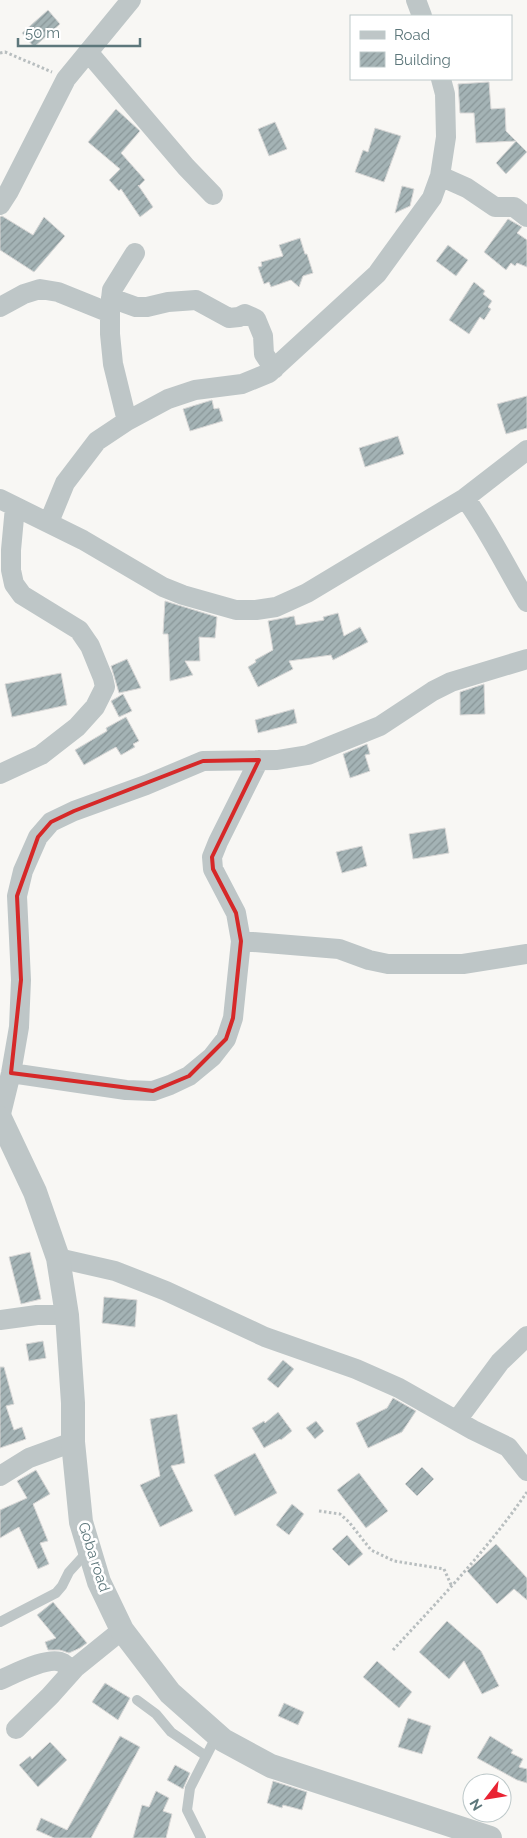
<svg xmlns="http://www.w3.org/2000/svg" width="527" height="1838" font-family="Raleway,sans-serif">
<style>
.building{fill:url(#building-hatch);stroke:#d9d8d7}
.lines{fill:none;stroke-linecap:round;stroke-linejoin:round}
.path{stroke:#b8bebf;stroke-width:3;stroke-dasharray:2.5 2.5;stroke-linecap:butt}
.service{stroke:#bec6c7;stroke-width:10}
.minor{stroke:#bec6c7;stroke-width:20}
.tertiary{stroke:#bec6c7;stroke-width:24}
.marked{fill:none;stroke:#d62828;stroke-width:4;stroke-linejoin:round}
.labels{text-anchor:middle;stroke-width:5;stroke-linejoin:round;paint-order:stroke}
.street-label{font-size:15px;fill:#5d777b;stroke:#fff}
</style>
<defs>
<pattern id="building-hatch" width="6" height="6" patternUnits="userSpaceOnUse" patternTransform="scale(1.25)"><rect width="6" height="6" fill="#a4b3b5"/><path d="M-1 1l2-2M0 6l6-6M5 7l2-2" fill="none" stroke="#899698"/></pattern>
</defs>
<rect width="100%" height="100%" fill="#f8f7f4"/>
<path class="building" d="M48 10 60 24 34 47 22 33Z
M489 82 491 109 505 108 506 131 516 141 476 143 474 113H460L458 84Z
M116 109 140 131 121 153 145 180 139 186 138 185 153 207 140 217 121 189 119 191 109 180 120 169 88 142Z
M275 122 287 149 269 156 258 129Z
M375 128 401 136 384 182 355 172 363 150 368 152Z
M516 141 527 152 506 174 496 163Z
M402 186 414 189 410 206 395 213Z
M2 216 33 235 44 217 65 236 34 272 0 250V217Z
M508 219 522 227 517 233 527 240V267L517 263 515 266 511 263 506 270 484 252Z
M300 238 305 254H307L313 273 303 276 299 287 291 280 271 287 269 282 264 284 258 267 262 266 261 262 283 256 279 245Z
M448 245 468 260 456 276 436 261Z
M474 282 485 291 483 294 492 301 488 307 491 309 484 320 480 317 469 334 449 320Z
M527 396V428L506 434 497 404Z
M212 400 214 409 219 408 223 421 190 431 183 409Z
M398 436 404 454 365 467 359 448Z
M165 601 217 617 215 638 199 637 200 661H185L193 675 170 681 168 634H163Z
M338 613 344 636 360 627 368 642 333 660 331 655 289 661 293 669 258 687 248 667 256 662 255 660 273 650 268 621 294 616 296 625 324 620 323 617Z
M127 659 141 688 119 693 111 666Z
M61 673 67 705 12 717 5 684Z
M484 684 485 714 460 715V692Z
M123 694 132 711 119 717 111 701Z
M294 709 297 723 258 733 255 720Z
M126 717 139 741 133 744 135 747 121 755 116 747 84 765 75 750 107 731 106 728Z
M367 744 370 754 365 755 370 771 350 778 343 754Z
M445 828 449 853 413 859 409 834Z
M362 846 367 866 342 873 336 852Z
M30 1252 41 1299 21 1304 9 1257Z
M104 1297 137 1300 135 1327 102 1323Z
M43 1341 46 1358 29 1361 26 1344Z
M283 1360 294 1369 278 1388 267 1379Z
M0 1367H4L14 1404 6 1406 14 1430 22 1427 26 1439 0 1448Z
M393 1398 416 1411 402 1432 368 1448 356 1423 387 1408Z
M278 1412 292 1431 281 1440 280 1439 264 1448 252 1428 264 1421 265 1423Z
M177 1414 185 1463 171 1466 193 1511 160 1527 140 1485 160 1476 150 1419Z
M316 1421 324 1431 315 1439 306 1428Z
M255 1453 277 1493 235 1516 214 1475Z
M422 1467 434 1479 417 1496 405 1484Z
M36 1470 50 1494 33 1504 48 1541 40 1543 49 1564 38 1569 19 1527 0 1538V1510L27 1498 17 1481Z
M359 1473 388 1511 366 1528 337 1490Z
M292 1504 304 1514 289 1535 276 1525Z
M347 1535 363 1554 349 1566 332 1549Z
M496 1544 527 1578V1600L514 1589 497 1604 467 1571Z
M53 1602 87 1643 80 1648 69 1653 60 1650H48L45 1642 56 1638 37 1615Z
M447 1621 481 1651 499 1686 482 1694 464 1661 449 1679 419 1652Z
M377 1661 412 1692 399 1708 363 1677Z
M105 1683 130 1698 118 1720 92 1702Z
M284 1703 304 1712 298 1725 278 1716Z
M408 1718 431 1726 422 1754 398 1747Z
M120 1736 140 1747 91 1838H54L36 1830 41 1818 67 1830Z
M490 1736 513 1750 511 1753 523 1759 519 1767 527 1769V1783L517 1780 477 1758Z
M50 1742 67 1760 38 1787 19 1765 30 1756 32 1759Z
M175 1765 190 1773 183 1789 167 1780Z
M273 1781 307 1792 302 1810 283 1805 282 1808 267 1803Z
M156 1791 169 1798 163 1811 172 1814 166 1838H133L142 1805 149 1807Z"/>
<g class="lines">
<path class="path" d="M0 53 5 52 52 72
M319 1511 340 1514 349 1522 371 1550 394 1561 444 1569 452 1587
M393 1650C440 1599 488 1549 527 1492"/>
<path class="service" d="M0 1622 56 1593 62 1586 69 1572 89 1550
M137 1700 156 1714 171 1732 206 1756
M201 1838 187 1810 190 1788 217 1735"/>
<path class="minor" d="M416 0 422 16
M88 52 186 167 213 195
M440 176 467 188 495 207H514L527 217
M0 205 9 191 66 79 131 0
M111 298 136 307H147L168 302 196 300 229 318 239 317 245 314 256 319 263 336 264 354 274 369
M0 307 24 294 40 289 58 292 110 313
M127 421 113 364 110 334V308L112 290 135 253
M465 498C489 531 506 567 527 602
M0 499 83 540 163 587 183 595 236 610H256L276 607 307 593 465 498 527 450
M49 522 65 483 97 441 127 421 168 399 195 390 242 384 269 373 377 274 432 198 440 176 446 137 445 94 441 79
M0 774 41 755 77 727 95 707 105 687 103 678 90 646 79 630 22 595 14 584 11 570V550L15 507
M241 941 339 949 369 960 388 964H463L527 954
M11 1073 126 1090 153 1091 170 1085 189 1076 212 1057 226 1039 233 1018 241 941 236 913 213 869 212 857 218 842 259 760
M0 1118 11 1073 19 1027 21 980 17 896 23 871 38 837 51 822 74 811 146 785 203 761 277 760 308 755 380 726 433 691 451 682 527 659
M58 1258 115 1271 166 1291 265 1337 356 1369 399 1388 473 1430 508 1447 527 1471
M0 1320 37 1315H67
M457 1420 500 1362 527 1336
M0 1476 29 1458 73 1442
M0 1680C14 1674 50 1655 63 1663 66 1665 69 1669 72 1671
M16 1729 50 1696 75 1668 122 1630"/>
<path class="tertiary" d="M0 1118 35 1192 58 1258 67 1315 73 1403V1442L81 1522 99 1582 122 1630 170 1693 223 1740 271 1766 490 1838"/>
</g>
<path class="marked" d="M259 760 212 857 213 869 236 913 241 941 233 1018 226 1039 189 1076 153 1091 11 1073 21 980 17 896 38 837 51 822 74 811 203 761Z"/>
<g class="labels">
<g class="street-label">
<text transform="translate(94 1557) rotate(72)" y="5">Goba road</text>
</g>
</g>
<rect x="350" y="15" width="162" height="65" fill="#ffffff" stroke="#bec9ca"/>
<rect x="360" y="31" width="25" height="8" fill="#bec6c7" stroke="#bec9ca"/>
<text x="394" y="40" font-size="15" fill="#5d777b">Road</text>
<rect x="360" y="52" width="25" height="15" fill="url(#building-hatch)" stroke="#bec9ca"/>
<text x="394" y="65" font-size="15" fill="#5d777b">Building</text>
<g transform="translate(487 1798) rotate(239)"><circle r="24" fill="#ffffff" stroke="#bec9ca"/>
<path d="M0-4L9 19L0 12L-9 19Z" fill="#e92333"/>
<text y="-8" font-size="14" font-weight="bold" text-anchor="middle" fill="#5d777b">N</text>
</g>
<path d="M18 38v8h122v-8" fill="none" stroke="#5d777b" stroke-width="2.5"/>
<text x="25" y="38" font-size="15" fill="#5d777b" stroke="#ffffff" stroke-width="4" paint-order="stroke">50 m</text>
</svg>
